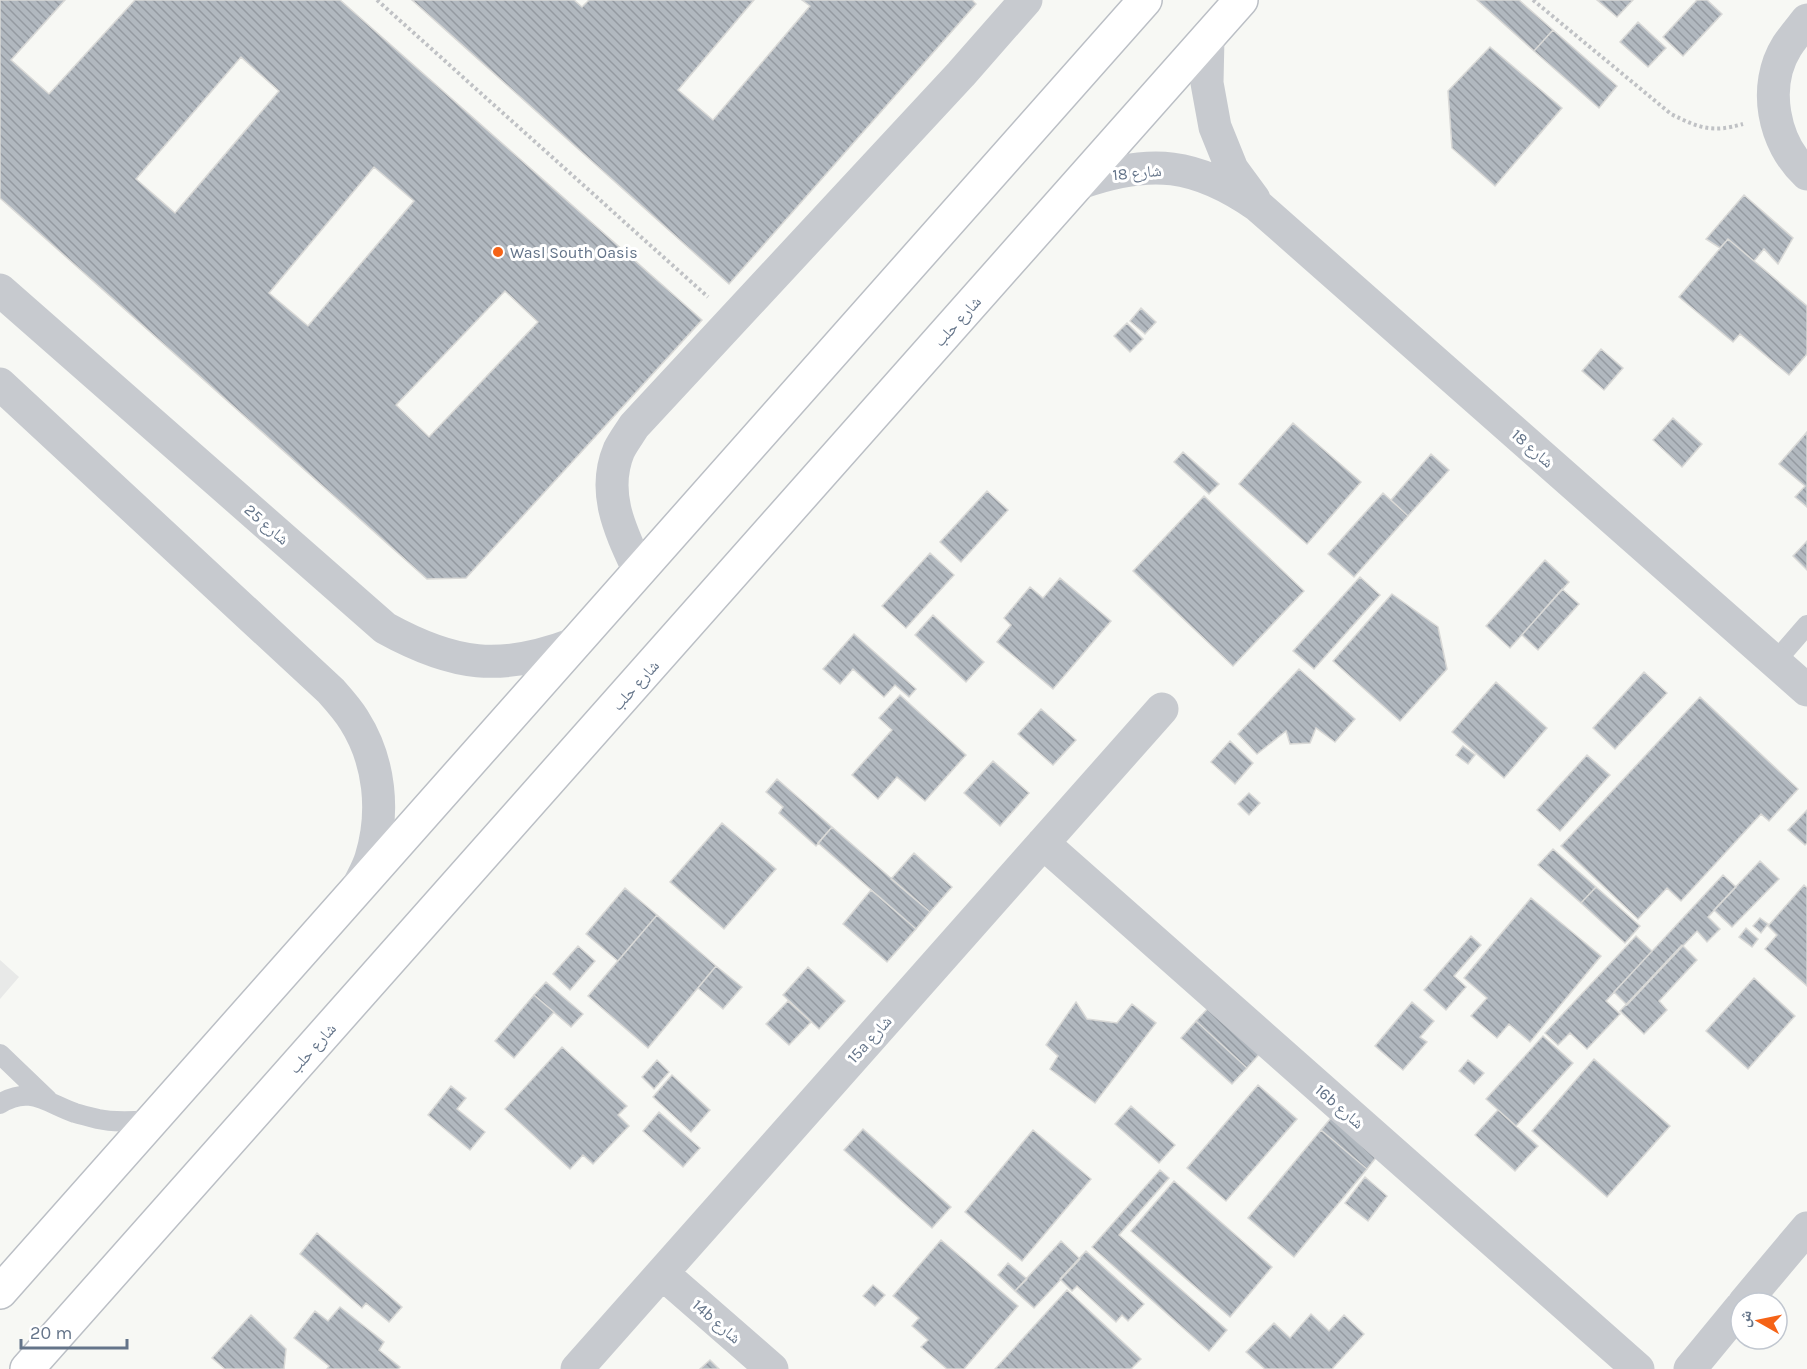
<svg xmlns="http://www.w3.org/2000/svg" width="1807" height="1369" font-family="Karla,'Noto Naskh Arabic',sans-serif">
<style>
.built{fill:#e8e9e8}
.building{fill:url(#building-back-hatch);stroke:#d9d9d7;stroke-width:1.5;fill-rule:evenodd}
.lines{fill:none;stroke-linecap:round;stroke-linejoin:round}
.secondary-casing{stroke:#bbbfc5;stroke-width:36}
.path{stroke:#c0c2c5;stroke-width:4;stroke-dasharray:3 3;stroke-linecap:butt}
.lane{stroke:#c7cacf;stroke-width:20}
.street{stroke:#c7cacf;stroke-width:33}
.secondary{stroke:#fff;stroke-width:33}
.poi-dot{fill:#f56317;stroke:#fff;stroke-width:2}
.labels{text-anchor:middle;stroke-width:6;stroke-linejoin:round;paint-order:stroke}
.street-label{font-size:16px;fill:#647489;stroke:#fff}
.poi-label{font-size:16px;fill:#647489;stroke:#fff;text-anchor:start}
</style>
<defs>
<pattern id="building-back-hatch" width="6" height="6" patternUnits="userSpaceOnUse" patternTransform="scale(1.5)"><rect width="6" height="6" fill="#b1b8bf"/><path d="M-1 5l2 2M0 0l6 6M5-1l2 2" fill="none" stroke="#949aa1"/></pattern>
</defs>
<rect width="100%" height="100%" fill="#f7f8f4"/>
<path class="built" d="M0 960 19 977 0 999Z"/>
<path class="building" d="M0 0H65L11 60 49 94 135 0H340L702 320 466 578 427 579 0 198ZM241 57 279 91 175 213 136 179ZM374 167 414 201 308 326 269 293ZM505 291 538 322 429 437 396 405Z
M412 0H574L582 7 589 0H754L678 90 713 120 810 6 802 0H972L976 4 729 284Z
M1477 0H1519L1553 30 1534 51Z
M1597 0H1633L1617 17Z
M1697 0H1707L1722 14 1683 56 1663 37Z
M1638 22 1666 48 1648 67 1620 42Z
M1553 30 1617 86 1599 108 1534 51Z
M1490 47 1562 108 1495 186 1452 148 1448 91Z
M1744 195 1793 238 1778 264 1764 249 1754 261 1728 239 1720 248 1706 239Z
M1728 239 1807 306V354L1789 375 1740 334 1733 342 1679 297Z
M1141 308 1156 322 1145 334 1130 321Z
M1127 323 1143 339 1130 352 1114 336Z
M1601 349 1623 368 1604 390 1582 371Z
M1673 418 1702 444 1682 467 1653 440Z
M1293 423 1361 482 1307 544 1239 484Z
M1807 432V507L1795 497 1805 486 1779 464Z
M1183 452 1219 484 1209 494 1174 462Z
M1431 454 1449 470 1408 516 1391 500Z
M987 491 1008 510 961 562 940 542Z
M1383 493 1408 516 1354 577 1328 554Z
M1204 496 1304 591 1233 666 1133 571Z
M1807 541V570L1793 556Z
M930 553 954 575 906 628 882 606Z
M1545 560 1569 582 1510 648 1486 626Z
M1360 577 1380 595 1314 669 1293 651Z
M1060 578 1111 621 1053 689 997 642 1011 625 1004 618 1030 587 1043 598Z
M1562 589 1579 604 1538 650 1522 635Z
M1392 594 1438 627 1447 669 1400 721 1333 661Z
M933 615 984 662 966 682 915 635Z
M854 634 916 689 909 697 895 685 884 697 853 669 840 684 823 669Z
M1299 669 1355 719 1335 742 1316 728 1310 743 1290 744 1286 731 1257 754 1238 734Z
M1644 672 1667 693 1615 749 1593 728Z
M1496 682 1547 728 1504 778 1452 732Z
M900 695 966 755 925 801 897 777 878 799 852 775 892 730 879 718Z
M1700 697 1798 789 1769 821 1761 814 1681 901 1667 888 1638 919 1561 846Z
M1041 709 1076 740 1053 765 1018 734Z
M1230 741 1253 763 1235 784 1211 762Z
M1463 746 1475 755 1468 764 1456 755Z
M1587 755 1610 775 1560 831 1537 810Z
M993 761 1029 793 1000 826 964 793Z
M777 779 832 827 816 846 779 813 783 807 766 792Z
M1249 793 1260 803 1249 815 1238 804Z
M1807 810V843L1805 845 1788 830Z
M722 823 776 869 724 929 670 882Z
M832 827 930 912 916 929 818 843Z
M1553 849 1596 887 1581 903 1538 865Z
M914 853 952 887 930 912 891 879Z
M1760 861 1779 879 1732 927 1714 910Z
M1723 875 1736 887 1708 917 1720 929 1707 942 1697 931 1627 1005 1614 992Z
M1804 885 1807 888V986L1765 949 1777 935 1768 926Z
M1596 887 1640 926 1625 943 1581 903Z
M625 888 657 915 618 961 586 934Z
M871 890 916 929 887 962 843 924Z
M1531 898 1601 956 1530 1042 1509 1024 1497 1038 1471 1016 1487 998 1464 978Z
M657 915 716 966 648 1048 588 996Z
M1760 918 1768 924 1761 933 1753 926Z
M1746 928 1758 939 1752 947 1739 937Z
M1471 936 1481 945 1454 976 1466 987 1446 1010 1424 990Z
M1636 936 1652 951 1606 1001 1620 1014 1587 1049 1570 1033 1558 1045 1545 1033Z
M1682 945 1697 960 1659 1001 1667 1010 1644 1034 1620 1011Z
M578 946 595 961 570 990 553 974Z
M716 966 742 987 723 1009 698 988Z
M808 967 845 1001 819 1029 783 995Z
M1754 978 1795 1016 1748 1069 1706 1031Z
M546 982 583 1014 571 1027 534 995Z
M534 995 554 1012 514 1058 495 1041Z
M788 1001 811 1022 789 1045 766 1024Z
M1076 1002 1087 1019 1117 1023 1132 1004 1156 1023 1095 1103 1050 1069 1058 1056 1046 1045Z
M1412 1002 1434 1021 1420 1037 1427 1042 1403 1070 1375 1046Z
M1212 1004 1263 1050 1247 1068 1196 1021Z
M1196 1021 1247 1068 1232 1084 1181 1038Z
M1543 1036 1573 1063 1516 1126 1486 1099Z
M562 1047 627 1106 618 1115 629 1126 593 1164 583 1155 570 1169 505 1109Z
M1594 1059 1670 1126 1607 1197 1532 1131Z
M657 1060 669 1072 654 1089 642 1077Z
M1468 1060 1484 1073 1474 1084 1459 1071Z
M672 1075 710 1110 691 1132 653 1097Z
M1258 1085 1297 1119 1226 1201 1187 1168Z
M451 1086 466 1098 457 1109 485 1132 470 1150 428 1115Z
M1131 1106 1175 1145 1159 1163 1115 1124Z
M1498 1110 1538 1146 1515 1171 1475 1135Z
M659 1112 700 1148 683 1167 643 1131Z
M1336 1112 1382 1150 1367 1169 1321 1130Z
M863 1129 951 1207 932 1228 844 1150Z
M1033 1130 1091 1179 1022 1261 965 1212Z
M1321 1130 1367 1169 1294 1257 1248 1218Z
M1160 1170 1169 1178 1119 1235 1227 1330 1209 1351 1092 1247Z
M1365 1177 1387 1196 1368 1221 1345 1203Z
M1174 1181 1272 1267 1230 1317 1131 1231Z
M317 1233 402 1307 389 1322 366 1303 362 1308 300 1254Z
M941 1240 1018 1306 964 1369H947L921 1347 928 1340 912 1326 919 1318 893 1296Z
M1061 1241 1080 1259 1034 1308 1015 1291Z
M1086 1251 1144 1304 1128 1321 1122 1315 1116 1322 1077 1286 1072 1291 1060 1279Z
M1008 1263 1027 1279 1015 1291 998 1275Z
M873 1285 885 1295 875 1306 863 1296Z
M1067 1290 1141 1359 1131 1369H995Z
M340 1307 384 1342 379 1350 400 1367 398 1369H327L329 1366 294 1338 315 1311 328 1321Z
M1311 1314 1329 1331 1344 1315 1364 1334 1332 1369H1265L1246 1352 1274 1323 1290 1338Z
M251 1315 286 1349 284 1369H225L212 1358Z
M710 1360 719 1369H700Z"/>
<g class="lines">
<g class="secondary-casing">
<path id="secondary" d="M0 1292 1145 0
M27 1369 1241 0"/>
</g>
<path class="path" d="M377 0 708 297
M1533 0 1671 114C1699 128 1712 133 1743 124"/>
<path class="lane" d="M1775 662 1807 625
M0 1054 48 1100
M0 1104C29 1085 47 1103 75 1113 82 1115 90 1117 98 1119 116 1123 135 1121 154 1120"/>
<path class="street" d="M1807 20C1800 29 1793 37 1787 46 1762 86 1773 143 1807 174
M1208 37 1207 83 1215 127 1232 169 1254 199
M1080 183C1151 158 1196 163 1258 206L1807 690
M0 290 385 628C454 666 500 672 574 644
M0 384 331 691C339 700 348 710 354 720 380 761 385 812 371 858 368 868 362 878 358 887
M639 571C621 532 601 493 619 450 623 442 629 434 634 426L961 74 1026 0
M1043 843 1638 1369
M662 1273 772 1369
M1744 1303 1807 1228
M577 1369 1162 709
M1690 1369 1741 1307"/>
<use href="#secondary" class="secondary"/>
</g>
<circle class="poi-dot" cx="498" cy="252" r="6"/>
<g class="labels">
<g class="street-label">
<text transform="translate(1137 172) rotate(-5)" y="6">شارع 18</text>
<text transform="translate(957 321) rotate(-48)" y="6">شارع حلب</text>
<text transform="translate(1533 448) rotate(41)" y="6">شارع 18</text>
<text transform="translate(267 524) rotate(41)" y="6">شارع 25</text>
<text transform="translate(635 685) rotate(-48)" y="6">شارع حلب</text>
<text transform="translate(869 1039) rotate(-48)" y="6">15a شارع</text>
<text transform="translate(312 1048) rotate(-48)" y="6">شارع حلب</text>
<text transform="translate(1340 1106) rotate(41)" y="6">16b شارع</text>
<text transform="translate(717 1321) rotate(41)" y="6">14b شارع</text>
</g>
<g class="poi-label">
<text x="510" y="258">Wasl South Oasis</text>
</g>
</g>
<g transform="translate(1759 1321) rotate(279)"><circle r="28" fill="#ffffff" stroke="#c1c7d0" stroke-width="1.5"/>
<path d="M0-4.5L10 22L0 15L-10 22Z" fill="#f56317"/>
<text y="-9" font-size="16" font-weight="bold" text-anchor="middle" fill="#647489">ش</text>
</g>
<path d="M21 1339v9h106v-9" fill="none" stroke="#647489" stroke-width="3"/>
<text x="30" y="1339" font-size="18" fill="#647489" stroke="#ffffff" stroke-width="4.5" paint-order="stroke">20 m</text>
</svg>
